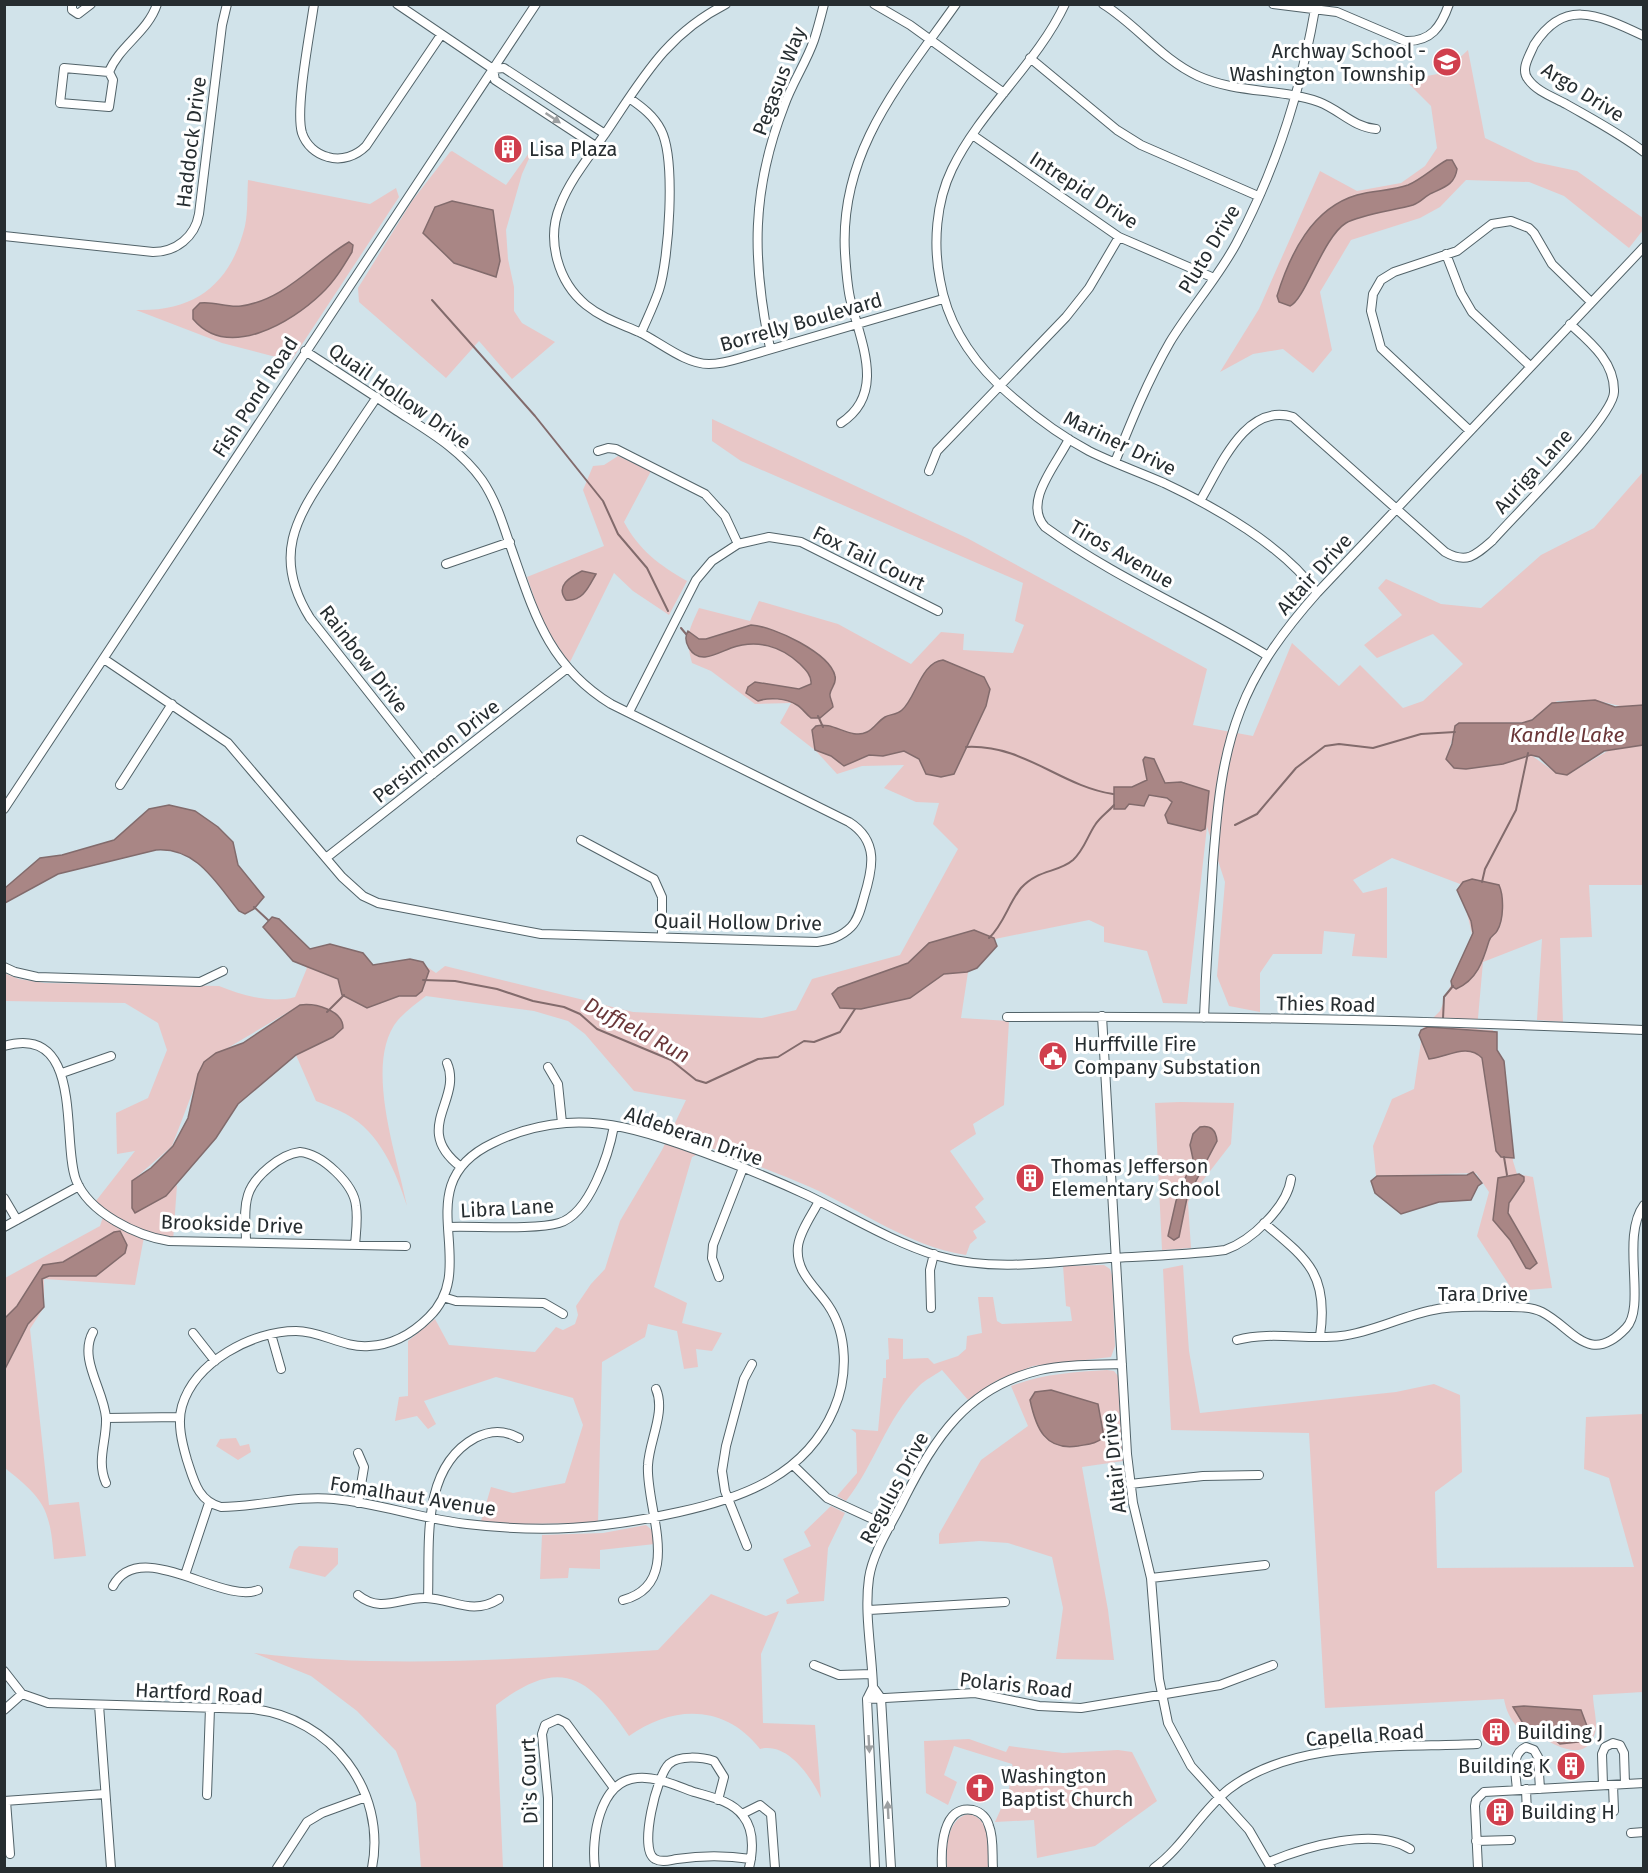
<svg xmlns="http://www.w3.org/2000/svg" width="1648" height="1873" font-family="'Fira Sans',sans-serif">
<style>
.green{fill:#e8c7c7}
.water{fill:#a98685;stroke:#826b6c;stroke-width:1.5}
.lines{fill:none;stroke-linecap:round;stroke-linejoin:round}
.stream{stroke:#826b6c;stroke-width:2}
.minor-casing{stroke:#526369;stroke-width:10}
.minor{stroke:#fff;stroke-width:8}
.oneway{fill:#9da0a2}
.labels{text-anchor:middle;stroke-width:6;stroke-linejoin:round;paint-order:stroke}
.poi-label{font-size:20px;fill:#262d30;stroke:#fff;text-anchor:start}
.street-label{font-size:20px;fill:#262d30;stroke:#fff}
.water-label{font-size:21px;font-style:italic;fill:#6a3638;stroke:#fff}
</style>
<rect width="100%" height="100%" fill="#d1e3ea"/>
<path class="green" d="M1468 50 1485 138 1535 162 1577 171 1643 218V230L1629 248 1564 196 1529 182 1466 180 1440 207 1420 218 1351 240 1320 292 1332 350 1313 373 1283 349 1253 354 1220 372 1259 309 1320 171 1357 191 1401 183 1425 166 1437 148 1431 106 1405 80 1443 73Z
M536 143 522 174 506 230 508 259 514 287V311L522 323 555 342 512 379 479 341 446 378 359 302 358 288 412 201 450 152 452 151 506 185Z
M248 180 370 204 396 188 399 197 291 361 222 343 136 310C196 312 231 283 245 226 248 212 247 195 248 180Z
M712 419 967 538 1207 669 1193 725 1253 736 1292 643 1339 686 1360 665 1403 708 1423 701 1463 664 1433 634 1377 658 1364 645 1402 615 1378 588 1386 579 1441 604 1481 608 1541 555 1594 528 1643 472V705L1624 707 1595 700 1557 701 1528 722 1457 724 1446 759 1466 769 1503 764 1531 755 1556 773 1567 775 1611 749 1643 745V885H1589L1592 937 1560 938 1563 1022 1537 1020 1542 939 1483 962 1477 1029 1493 1030 1513 1161 1517 1174 1533 1177 1552 1288 1513 1291 1477 1236 1489 1192 1476 1173 1376 1176 1373 1146 1392 1099 1414 1089 1423 1028 1440 1011 1472 934 1460 884 1392 858 1353 880 1363 893 1387 887V958L1352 956 1355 934 1324 931 1322 954H1273L1260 973V1012L1229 1006 1217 976 1225 882 1207 827 1187 1004 1163 1003 1147 951 1104 942V927L1089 920 995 939 968 972 961 1018 1009 1021 1004 1105 973 1124 976 1134 950 1151 984 1199 975 1207 986 1222 973 1231 977 1238 970 1244 966 1255C908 1246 863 1211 810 1187 778 1173 744 1161 711 1148L692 1157 654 1287 687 1303 682 1323 722 1333 712 1351 696 1349 698 1367 684 1369 677 1331 648 1324 645 1337 602 1362 598 1523 518 1524 481 1521 491 1487 513 1493 565 1483 583 1425 573 1398 496 1377 424 1401 436 1424 428 1429 417 1416 395 1421 399 1397 408 1396V1341L435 1319 449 1345 535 1352 556 1327 563 1330 575 1324 578 1315 576 1306 591 1284 605 1269 620 1221 662 1150 686 1100 634 1091 585 1034 568 1021 534 1011 426 996C417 1003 406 1011 398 1020 363 1062 397 1156 407 1206 396 1172 380 1132 346 1114 337 1109 326 1105 316 1101L296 1055 300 1005 204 1062 172 1146 132 1181 153 1202 177 1185 173 1241 144 1237 135 1285 44 1279V1307L30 1329 49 1505 79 1502 86 1556 54 1559C50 1508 44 1499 5 1468V1278L100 1226 104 1214 92 1206 135 1151 117 1154 116 1113 148 1098 167 1050 158 1023 125 1003 5 1001 4 973 19 979 45 983 219 986C241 995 271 1004 295 997L307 968 264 928 272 917 309 949 330 944 373 965 417 960 436 973 445 966 633 1012 762 1018 796 1010 812 979 900 955 958 849 933 824 939 803 916 802 884 788 904 765 862 766 837 774 816 751 780 723 791 703 755 704 711 671 692 663C685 637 688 632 699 608L750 621 759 601 838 624 911 664 941 632 964 634 963 650 1013 653 1024 625 1015 621 1023 583 741 461 712 441Z
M618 456 651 471 624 522C639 550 659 565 687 581L669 615 633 591 614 573 569 664 542 621 527 577 604 546 583 490 593 466 604 465Z
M1180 1102 1234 1103 1231 1144 1190 1197 1188 1203 1191 1248 1162 1250 1155 1103Z
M1104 1265 1110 1269 1112 1275 1115 1346 1111 1357 1033 1366 996 1381 968 1400 942 1370C935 1375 925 1380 919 1386 887 1417 874 1466 846 1501L837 1496 857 1473 856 1433 851 1429 878 1431 883 1378H886V1360L889 1359 888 1338 903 1339V1359L928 1358 934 1364 958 1356 966 1349 967 1336 982 1333 978 1297H993L997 1321 1002 1324 1072 1321 1070 1307 1066 1306 1063 1266Z
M1183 1265 1189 1351 1200 1413 1396 1392 1434 1384 1460 1395 1462 1472 1435 1492 1437 1568 1634 1567 1609 1478 1584 1469 1586 1417 1643 1414V1692L1593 1695C1593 1708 1599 1724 1594 1736 1584 1763 1555 1745 1539 1736 1532 1733 1524 1734 1518 1728 1510 1719 1506 1710 1504 1699L1325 1708 1309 1433 1171 1430 1163 1269Z
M1107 1370 1114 1371 1118 1376 1123 1461 1082 1467 1108 1610 1114 1660 1056 1659 1063 1608 1052 1557 1008 1543 980 1541 939 1544V1534L981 1460 1028 1426 1011 1386C1042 1374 1074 1372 1107 1370Z
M236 1438 240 1446 249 1444 251 1452 238 1460 216 1446 220 1439Z
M831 1506 845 1513 828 1548 824 1601 787 1604 786 1600 799 1593 783 1559 811 1546 804 1532Z
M646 1525 653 1531 655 1544 600 1550V1569L569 1568 568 1578 540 1579 542 1535 603 1533Z
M299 1546 338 1548V1564L325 1577 289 1568 294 1551Z
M711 1594 766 1616 779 1611 761 1654 763 1723 815 1725 821 1798C811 1777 788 1742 760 1749 725 1704 673 1705 629 1736 588 1675 560 1656 496 1705L503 1868H421L416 1803 396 1751 357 1711 311 1676 254 1653C388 1669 524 1659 658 1650Z
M969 1739 1006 1752 1009 1746 1063 1753 1118 1750 1132 1752 1157 1801 1095 1846 1037 1858 1034 1820 995 1822 1008 1793 1013 1768 1012 1764 954 1746 944 1775 957 1782 948 1805 926 1793 924 1741Z
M968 1814C993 1818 987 1849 988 1868H947C946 1849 946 1820 968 1814Z"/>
<path class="water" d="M1447 160H1452L1457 169C1455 184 1445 187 1432 193 1425 196 1421 202 1413 205 1396 210 1359 215 1346 223 1323 237 1305 300 1290 306L1279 302 1277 296C1290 254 1312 208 1357 195 1374 190 1392 191 1408 185 1422 179 1434 167 1447 160Z
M452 201 493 210 500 261 496 277 454 263 423 233 435 207Z
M349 242 353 245 352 252C343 267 334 282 321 294 292 322 228 361 193 319V310L200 303C214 301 227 308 241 306 285 300 313 263 349 242Z
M582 571 596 574C589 586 583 602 566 600 555 586 570 577 582 571Z
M751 625C773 626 830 653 835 676 837 684 831 687 830 694 829 697 833 703 833 707L820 718H811C806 714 802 708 797 705 786 698 769 697 758 701L746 693 748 687 755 682 799 689 811 684C812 676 806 670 800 664 781 646 757 639 731 648 723 651 714 656 705 657 691 658 682 641 688 631L699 639H706Z
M943 660 984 677 990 689 986 706 954 774 941 777 926 774 919 759 904 751 883 756 869 755 844 766 831 756 815 750 812 730 816 726C833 721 851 740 867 732 874 729 878 721 885 717 890 714 897 715 902 710 916 698 921 662 943 660Z
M1595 700 1615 707 1643 705V745L1604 751 1567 775 1556 773 1539 757 1531 755 1503 764 1466 769 1454 768 1446 759 1452 744 1455 726 1459 723H1522L1532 720 1552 703Z
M1145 757 1154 759 1165 783 1181 782 1209 791 1205 829 1201 831 1168 823 1165 815 1172 802 1167 798 1149 795 1144 806 1129 804 1125 809H1114V787H1132L1147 780 1143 760Z
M169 805 195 811 218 827 233 842 238 865 264 897 254 909 245 914 239 911C216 883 197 847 156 850L58 874 5 903V888L40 858 62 855 114 840 149 809Z
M1472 879 1499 885C1504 896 1504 920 1497 931 1495 935 1490 936 1489 941 1483 961 1477 980 1456 989L1452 986 1451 981 1473 933 1471 921 1457 890 1463 882Z
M272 917 279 919 310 949 330 944 363 953 373 965 410 959 423 962 429 971 422 991 416 996H399L367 1008 342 995 338 979 293 961 263 927Z
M974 930 994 938 997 946 977 968 967 972 944 974 910 998 861 1009 840 1008 832 994 838 988 908 963 929 943Z
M300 1005C315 1003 343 1010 343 1028L333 1037 296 1055 251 1093 238 1104 216 1138 166 1196 135 1213 132 1208V1181L151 1168 173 1146 188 1118 198 1074 204 1062 216 1053 243 1043Z
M1428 1027 1497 1032V1050L1504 1061 1514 1158 1501 1157 1496 1151 1482 1058C1467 1042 1446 1058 1429 1059L1419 1035 1421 1030Z
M1200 1127C1211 1125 1216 1130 1217 1141L1187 1198 1179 1237 1174 1240 1168 1236 1176 1201 1193 1159 1190 1145 1193 1134Z
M1473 1172 1482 1183 1478 1186 1471 1200 1439 1202 1401 1214 1375 1193 1371 1181 1377 1176 1467 1175Z
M1519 1174 1524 1177V1181L1509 1203 1508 1213 1537 1263 1530 1269 1526 1268 1510 1240 1493 1220 1498 1178Z
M120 1231 127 1245 125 1253 96 1276H49L42 1279 44 1307 28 1324 5 1369V1318L17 1306 43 1265 63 1262 114 1232Z
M1051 1390 1098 1404 1104 1437C1096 1444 1089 1444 1078 1446 1045 1451 1036 1428 1030 1400L1035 1392Z
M1524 1706 1581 1710 1587 1726 1585 1738 1578 1742 1560 1744 1544 1731 1524 1725 1513 1707Z"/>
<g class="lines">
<path class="stream" d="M432 300 535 416 603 501 618 534 647 568 668 611
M681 628 686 634
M818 716 823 727
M966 747C1024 744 1060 786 1113 794
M1235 825 1257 814 1296 768 1325 746 1339 744 1373 748 1421 734 1455 732
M1482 882 1485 869 1516 810 1528 753
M254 907 268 920
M989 938C1004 924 1008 904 1021 888 1038 869 1058 873 1073 860 1084 850 1087 837 1095 825 1100 817 1108 812 1114 805
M423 980 455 981 497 989 533 1001 564 1007 580 1014 597 1029 671 1060 696 1080 706 1083 758 1059 778 1057 804 1041 814 1042 840 1032 855 1009
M327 1012 344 995
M1443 1019 1444 997 1453 986
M1504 1157 1507 1175"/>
<g class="minor-casing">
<path id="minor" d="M72 4V10L78 14 91 4
M314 4C310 33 295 109 302 133 306 145 316 154 328 157 342 161 356 156 366 146L441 35
M397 4 493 69
M726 4C669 33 645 74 611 125 594 151 571 177 560 206 546 240 558 282 586 305 602 318 621 324 639 332 660 342 685 364 709 364 720 364 731 361 741 358L943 299
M874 4 910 25 1004 93
M1065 4C1037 64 981 109 952 169 936 202 933 244 940 280 947 321 968 355 998 384 1026 410 1055 433 1089 451 1113 463 1139 472 1164 483 1215 507 1284 546 1317 593
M1103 4C1137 25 1161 59 1198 76 1238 94 1280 88 1319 102 1340 110 1353 127 1376 129
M1273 4 1337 12 1405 41C1431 42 1441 27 1449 4
M1644 36C1594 12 1563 0 1534 45 1530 55 1520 69 1528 79 1536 91 1553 97 1566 104 1592 119 1619 133 1644 152
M1030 58 1117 130 1141 145 1258 196
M64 68 109 72 113 80 109 107 60 103Z
M493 69 495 80 597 147
M493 69 504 68 605 134
M109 72C119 46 148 32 157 4
M629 98C642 107 654 116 661 130 676 159 669 259 659 290 654 305 647 319 641 333
M974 136 1119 237 1214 278
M4 236 153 252C176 252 195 237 199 214L222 25 227 4
M1446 254 1461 293 1472 312 1530 366
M770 348C752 260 751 191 784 106 792 83 806 63 814 40 818 28 821 16 824 4
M377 397C361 420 346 443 331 466 295 519 272 557 310 618L433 774
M841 423C887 393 860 341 850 298 847 284 846 268 845 253 839 151 901 82 956 4
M1470 431 1381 348 1371 311 1373 294 1381 280 1394 272 1457 251 1492 224 1511 221 1529 228 1534 233 1552 264 1591 302
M1069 439C1057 464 1022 502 1045 527 1115 578 1195 611 1268 656
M598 451 608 448 616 449 705 494 725 516 738 544
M1115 462C1131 422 1148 380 1170 342 1190 309 1217 279 1236 244 1275 171 1301 90 1315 9
M929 471 937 451 1066 317 1089 288 1119 237
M1200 501C1220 468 1245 402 1293 417L1445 552C1466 564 1475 556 1492 541 1514 516 1614 417 1614 392 1615 362 1590 342 1570 324
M446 564 510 542
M104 659 228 743 342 877 363 896 378 903 541 934 817 942C830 940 841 937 851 927 858 920 861 908 864 897 873 868 879 841 849 822L611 704C546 664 533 609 509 542 502 521 495 499 482 480 460 449 428 431 397 411 367 391 336 371 305 351
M629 712 696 580 712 561 738 544 769 537 801 542 938 611
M120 785 172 704
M4 809 536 4
M581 840 654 879 662 897V937
M326 858 566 669
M4 967 15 972 37 977 200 982 223 971
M1102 1016 1127 1454 1133 1503 1151 1578 1159 1679 1168 1723 1191 1766 1249 1830 1271 1868
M1007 1017C1219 1015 1432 1021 1644 1030
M1204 1018C1206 966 1210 915 1213 863 1217 811 1221 760 1240 711 1257 666 1286 628 1317 593L1644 247
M4 1046C85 1023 61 1141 76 1180 89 1213 137 1236 169 1241L406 1246
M447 1063C463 1100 411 1129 461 1167
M548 1067 558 1084 562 1123
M62 1073 111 1056
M4 1198 17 1220
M819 1201C812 1215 800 1231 798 1246 795 1272 815 1286 828 1305 848 1334 848 1377 834 1409 806 1475 743 1498 679 1512 604 1529 543 1533 467 1524 422 1519 379 1503 334 1499 296 1495 259 1507 221 1507 198 1501 194 1481 187 1460 182 1443 177 1423 182 1406 195 1362 252 1331 296 1331 322 1331 343 1348 369 1346 393 1345 413 1333 429 1317 483 1265 404 1185 493 1143 515 1132 541 1125 566 1123 605 1120 643 1131 680 1144 723 1159 766 1176 807 1195 850 1216 892 1242 938 1256 993 1272 1053 1262 1109 1258 1148 1256 1187 1255 1225 1250 1251 1241 1287 1207 1291 1179
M1264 1223C1307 1259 1329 1274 1320 1336
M4 1227 79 1186
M448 1227C476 1226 536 1230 559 1223 590 1214 609 1153 614 1126
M246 1242C246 1227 243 1210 248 1195 254 1176 281 1154 300 1152 322 1154 354 1184 356 1206 358 1219 356 1232 355 1245
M719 1277 712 1258 713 1245 743 1168
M443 1297 456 1301 544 1303 563 1314
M931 1308 930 1270 934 1254
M93 1332C78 1359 104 1390 106 1418 107 1441 96 1460 106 1483
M193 1333 215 1361
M271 1334 281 1369
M1237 1340C1270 1331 1307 1340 1341 1336 1373 1332 1402 1316 1433 1310 1455 1305 1479 1307 1501 1307 1514 1307 1530 1306 1542 1312 1573 1328 1589 1367 1626 1328 1647 1306 1620 1237 1644 1205
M106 1418 180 1417
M358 1453 364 1467 358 1503
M793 1465 827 1498 890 1527
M1130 1484 1203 1476 1259 1475
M747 1546 725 1491 722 1471 726 1446 744 1379 752 1364
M185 1575 209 1503
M1151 1578 1265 1565
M113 1586C140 1536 222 1605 258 1590
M358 1595C381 1614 401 1597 426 1598 453 1599 472 1616 499 1599
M428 1598C430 1545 420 1468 475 1438 491 1430 504 1430 519 1438
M623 1600C685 1584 645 1507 648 1465 649 1441 666 1412 656 1389
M869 1610 1005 1602
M814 1665 839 1675 872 1674
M4 1671 22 1694 48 1703 253 1709C331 1718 387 1790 372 1868
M873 1687 881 1698 891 1868
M867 1699 975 1693 1039 1706 1081 1708 1220 1685 1273 1665
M99 1705 111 1868
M4 1710 22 1694
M1603 1785 1602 1754 1605 1747 1613 1743 1620 1745 1624 1753 1625 1784
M1613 1785 1614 1811
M1526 1789 1527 1815
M1517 1790C1516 1774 1510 1754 1526 1747L1534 1750 1538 1757 1540 1789
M207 1795 210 1708
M718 1800 724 1777 714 1761C702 1757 679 1755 669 1764 657 1775 638 1850 655 1859 662 1863 670 1860 677 1859 703 1855 725 1855 751 1859
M4 1801 105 1794
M6 1801 10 1854
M742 1814 760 1805 771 1814 775 1868
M1631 1833 1644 1832
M1476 1841 1511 1840
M1269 1862C1305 1847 1375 1826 1410 1849
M277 1868 307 1822 322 1813 366 1797
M548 1868V1798L542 1734 545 1725 558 1719 566 1723 614 1788
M595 1868C591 1839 599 1781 637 1778 656 1776 677 1786 694 1792 711 1797 732 1801 743 1816 755 1831 753 1851 749 1868
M875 1868 867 1699 873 1687C872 1652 864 1613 869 1578 873 1551 892 1524 904 1499 935 1438 967 1387 1040 1370 1067 1364 1095 1365 1122 1364
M942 1868C941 1849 942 1804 973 1810 981 1812 987 1818 989 1826 994 1838 992 1855 993 1868
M1154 1868C1184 1846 1200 1812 1229 1789 1294 1739 1398 1748 1477 1744
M1478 1868 1475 1806 1476 1800 1484 1792 1644 1783"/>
</g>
<use href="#minor" class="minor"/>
</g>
<defs><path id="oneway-solid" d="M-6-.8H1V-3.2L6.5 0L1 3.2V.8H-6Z" transform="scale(1.5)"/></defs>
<g class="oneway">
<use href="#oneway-solid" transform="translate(553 118) rotate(34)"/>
<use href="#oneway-solid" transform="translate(869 1744) rotate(87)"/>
<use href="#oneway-solid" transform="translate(888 1810) rotate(-93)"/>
</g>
<defs>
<g id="school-disc" transform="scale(1.5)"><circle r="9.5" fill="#d03f4d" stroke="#fff"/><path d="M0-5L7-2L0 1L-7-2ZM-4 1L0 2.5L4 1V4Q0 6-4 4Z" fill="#fff"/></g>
<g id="building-disc" transform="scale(1.5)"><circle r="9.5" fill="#d03f4d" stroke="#fff"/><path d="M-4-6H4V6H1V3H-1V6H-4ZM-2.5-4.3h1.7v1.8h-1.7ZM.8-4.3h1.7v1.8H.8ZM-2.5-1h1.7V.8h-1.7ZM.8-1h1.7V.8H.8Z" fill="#fff"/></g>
<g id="civic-disc" transform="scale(1.5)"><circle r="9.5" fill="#d03f4d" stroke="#fff"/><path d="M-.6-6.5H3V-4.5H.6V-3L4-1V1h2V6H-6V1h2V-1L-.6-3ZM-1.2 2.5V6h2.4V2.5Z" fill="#fff"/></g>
<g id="church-disc" transform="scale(1.5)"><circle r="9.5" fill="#d03f4d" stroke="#fff"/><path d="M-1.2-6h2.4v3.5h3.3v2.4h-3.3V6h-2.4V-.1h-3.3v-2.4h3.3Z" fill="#fff"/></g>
</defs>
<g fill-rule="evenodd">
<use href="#school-disc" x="1447" y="62"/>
<use href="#building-disc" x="508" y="149"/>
<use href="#civic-disc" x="1053" y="1056"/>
<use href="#building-disc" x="1030" y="1178"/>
<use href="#building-disc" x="1496" y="1732"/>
<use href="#building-disc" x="1571" y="1766"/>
<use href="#church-disc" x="980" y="1788"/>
<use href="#building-disc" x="1500" y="1812"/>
</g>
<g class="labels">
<g class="poi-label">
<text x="1426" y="58" text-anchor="end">Archway School -<tspan x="1426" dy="23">Washington Township</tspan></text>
<text x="529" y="156">Lisa Plaza</text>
<text x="1074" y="1051">Hurffville Fire<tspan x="1074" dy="23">Company Substation</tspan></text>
<text x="1051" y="1173">Thomas Jefferson<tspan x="1051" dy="23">Elementary School</tspan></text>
<text x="1517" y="1739">Building J</text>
<text x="1550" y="1773" text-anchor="end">Building K</text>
<text x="1001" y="1783">Washington<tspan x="1001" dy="23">Baptist Church</tspan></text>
<text x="1521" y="1819">Building H</text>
</g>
<g class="street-label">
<text transform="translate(779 81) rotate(-69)" y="7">Pegasus Way</text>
<text transform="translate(1583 92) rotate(32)" y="7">Argo Drive</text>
<text transform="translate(191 142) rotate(-83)" y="7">Haddock Drive</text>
<text transform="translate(1084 190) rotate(33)" y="7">Intrepid Drive</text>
<text transform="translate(1209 249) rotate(-59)" y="7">Pluto Drive</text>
<text transform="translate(801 322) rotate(-16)" y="7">Borrelly Boulevard</text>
<text transform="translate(400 396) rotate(35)" y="7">Quail Hollow Drive</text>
<text transform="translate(255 397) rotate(-57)" y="7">Fish Pond Road</text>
<text transform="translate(1120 443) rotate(26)" y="7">Mariner Drive</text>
<text transform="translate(1533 471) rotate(-48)" y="7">Auriga Lane</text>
<text transform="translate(1122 554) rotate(30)" y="7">Tiros Avenue</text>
<text transform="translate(869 558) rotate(26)" y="7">Fox Tail Court</text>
<text transform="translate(1314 574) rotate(-48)" y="7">Altair Drive</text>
<text transform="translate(364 659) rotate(52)" y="7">Rainbow Drive</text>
<text transform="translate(436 751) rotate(-38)" y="7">Persimmon Drive</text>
<text transform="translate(738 922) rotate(1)" y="7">Quail Hollow Drive</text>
<text transform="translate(1326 1004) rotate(1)" y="7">Thies Road</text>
<text transform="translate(694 1136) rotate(19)" y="7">Aldeberan Drive</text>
<text transform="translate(507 1208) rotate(-3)" y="7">Libra Lane</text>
<text transform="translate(232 1224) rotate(2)" y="7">Brookside Drive</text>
<text x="1483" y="1301">Tara Drive</text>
<text transform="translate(1114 1463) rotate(-96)" y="7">Altair Drive</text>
<text transform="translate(894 1488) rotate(-62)" y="7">Regulus Drive</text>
<text transform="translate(413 1496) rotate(9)" y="7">Fomalhaut Avenue</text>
<text transform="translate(1016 1685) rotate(6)" y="7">Polaris Road</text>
<text transform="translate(199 1693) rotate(3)" y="7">Hartford Road</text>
<text transform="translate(1365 1735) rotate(-4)" y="7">Capella Road</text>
<text transform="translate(529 1781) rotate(-92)" y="7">Di's Court</text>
</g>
<g class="water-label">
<text x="1567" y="742">Kandle Lake</text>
<text transform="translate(637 1030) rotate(28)" y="7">Duffield Run</text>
</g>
</g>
<rect width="1648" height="1873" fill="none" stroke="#262d30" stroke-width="12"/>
</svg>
